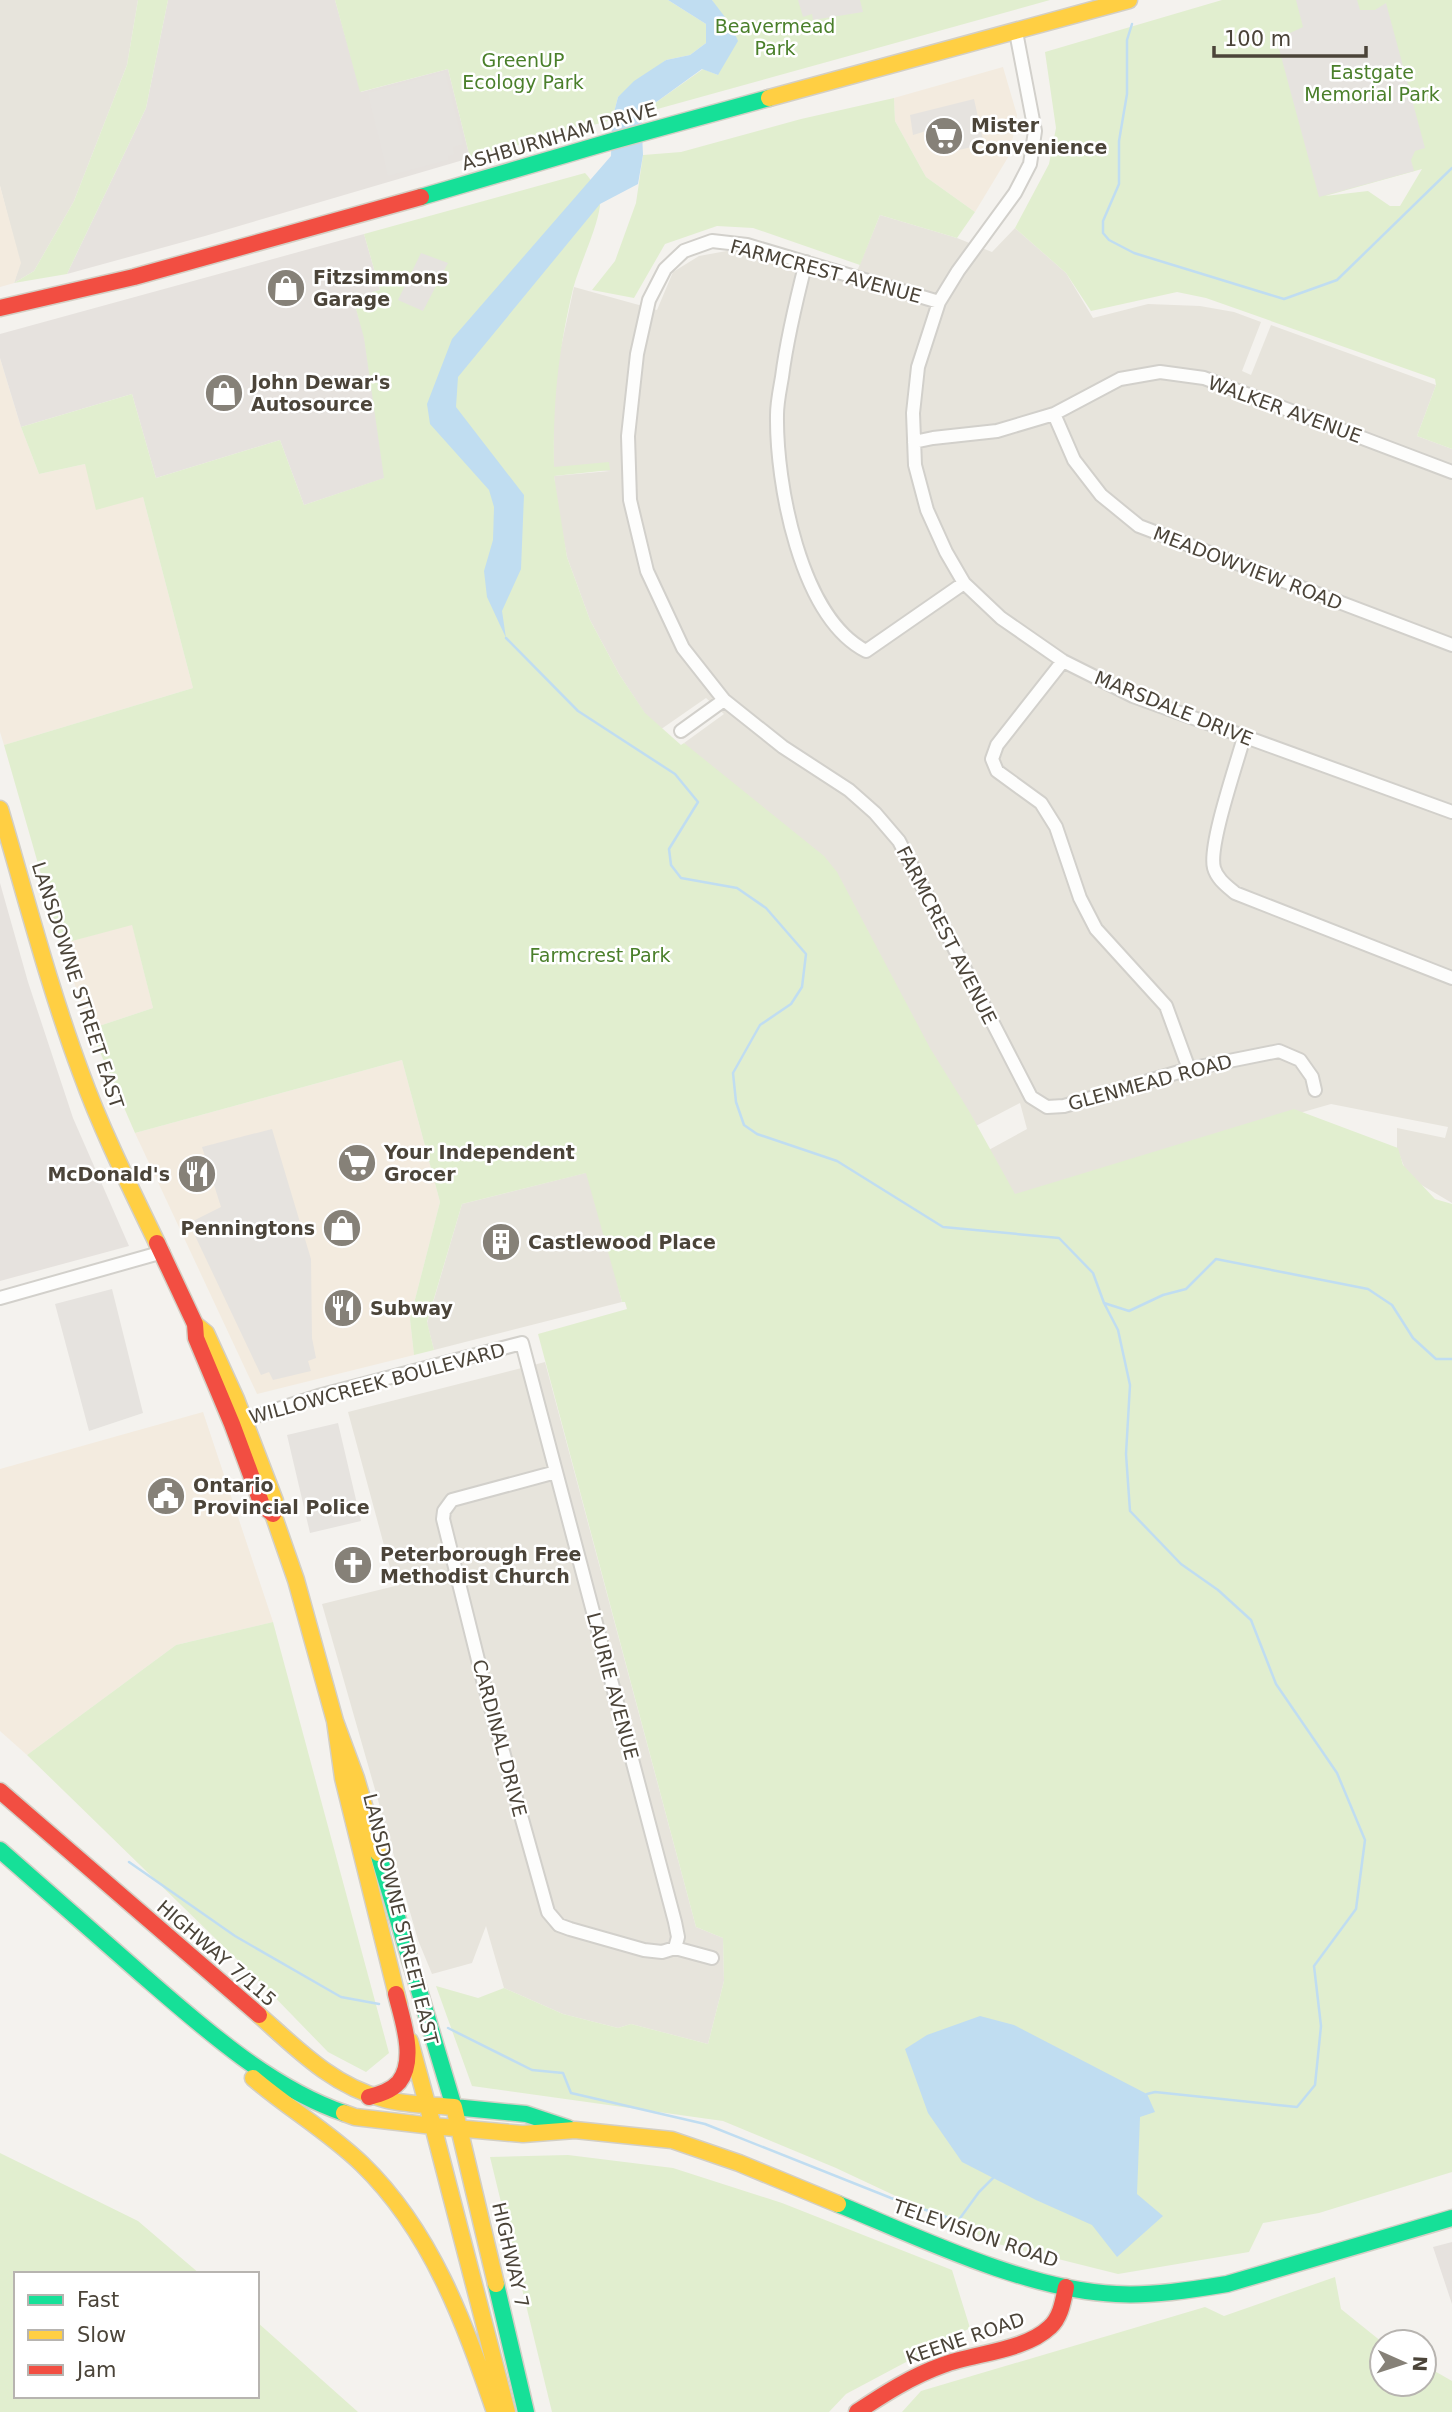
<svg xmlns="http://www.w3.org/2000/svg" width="1452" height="2412" font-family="'DejaVu Sans',sans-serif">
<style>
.residential{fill:#e7e4dc}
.commercial{fill:#f3ebdf}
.industrial{fill:#e6e2de}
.green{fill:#e1eecf;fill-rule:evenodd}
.parking{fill:#e6e3df}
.water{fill:#c0ddf1}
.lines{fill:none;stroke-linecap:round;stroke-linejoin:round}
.stream{stroke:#c0ddf1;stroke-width:2.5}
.street-casing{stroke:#d2d0cb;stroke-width:16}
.fast-casing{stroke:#d3cfc5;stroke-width:19}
.slow-casing{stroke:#d3cfc5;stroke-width:19}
.jam-casing{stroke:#d3cfc5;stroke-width:19}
.street{stroke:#fdfdfc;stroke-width:12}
.fast{stroke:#16e098;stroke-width:16}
.slow{stroke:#ffcf43;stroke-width:16}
.jam{stroke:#f24e42;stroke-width:16}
.labels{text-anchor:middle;stroke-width:5;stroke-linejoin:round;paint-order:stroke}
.park-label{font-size:19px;fill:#4a7f2a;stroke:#fff}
.poi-label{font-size:19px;font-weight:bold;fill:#4b4439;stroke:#fff;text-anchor:start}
.street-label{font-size:19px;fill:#4b4439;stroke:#fff}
</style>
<rect width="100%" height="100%" fill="#f4f2ee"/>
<path class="residential" d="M0 0H138L127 65 74 201 34 271 14 283 20 263 0 186Z
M880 215 957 238 992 252 1015 228 1066 273 1093 318 1148 304 1200 306 1234 312 1261 322 1242 371 1251 375 1271 325 1436 385 1417 436 1452 449V1203L1408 1177 1397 1148V1128L1445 1138 1448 1127 1331 1104 1008 1197 985 1152 1027 1129 1020 1103 972 1128 716 775 684 743 724 714 706 698 657 732 619 674 590 620 567 557 557 504 554 476 610 471 554 467 553 414 558 361 574 287 657 310 673 272 699 256 732 250 853 281Z
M589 1172 622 1302 434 1350 427 1323 462 1204Z
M545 1362 696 1927 723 1938 724 1981 708 2044 631 2024 618 2028 563 2014 504 1988 486 1926 472 1963 432 1974 418 1940 322 1604 395 1586 348 1412Z"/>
<path class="commercial" d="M1003 67 1017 115 1010 154 975 212 926 177 895 121 894 98Z
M0 186 21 263 14 283 0 287Z
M0 358 21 427 39 474 85 464 143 497 193 688 4 745 0 732Z
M132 924 153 1008 90 1029 61 944Z
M402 1060 440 1202 410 1319 414 1355 257 1394 135 1133Z
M203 1412 273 1622 176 1645 27 1755 0 1731V1469Z"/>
<path class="industrial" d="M168 0H335L361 92 448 69 470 158 205 236 67 274 146 108Z
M364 234 380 290 353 298 364 335 385 478 304 505 280 440 156 478 132 394 21 427 0 358V334Z
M0 883 28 982 73 1118 129 1246 0 1281Z
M1452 2242V2304L1433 2247Z"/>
<path class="green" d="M138 0H168L146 108 67 274 14 283 34 271 74 201 127 65Z
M335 0H668L706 24V43L690 55 666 60 618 97 612 120 470 158 448 69 360 92Z
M712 0H1050L643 113 641 109 655 103 703 69 718 75 714 4Z
M1222 0H1452V449L1417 436 1436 385 1435 379 1206 298 1177 292 1091 311 1066 273 1015 228 1049 164 1056 128 1045 52ZM1422 169 1400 206H1390L1368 191 1325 196Z
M894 98 895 121 926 177 975 212 957 238 880 215 860 265 753 228 717 226 665 244 634 298 592 290 615 261 636 203 643 155 681 152 801 119Z
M585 173C592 180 601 196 600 206 596 232 580 263 573 289 558 352 553 402 554 467L609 462 610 470 554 476 567 557 590 620 619 674 645 713 681 745 684 743 824 856 837 872 930 1048 969 1111 1015 1194 1294 1109 1398 1148 1403 1165 1435 1199 1452 1204V2172L1319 2213 1263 2223 1249 2252 1118 2274 998 2244 836 2168 723 2121 472 2086 436 1986 478 1998 504 1988 563 2014 618 2028 631 2024 708 2044 724 1981 723 1938 696 1927 538 1334 627 1309 625 1302H622L586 1173 462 1204 427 1322 434 1350 414 1355 410 1319 440 1202 402 1060 135 1133 90 1029 153 1008 132 925 61 944 4 745 193 688 143 497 96 510 85 464 39 474 21 427 132 394 156 478 280 440 304 505 384 478 364 338 353 298 380 290 364 234Z
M273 1622 389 2053 366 2072 328 2052 259 1981 27 1755 176 1645Z
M0 2153 138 2221 200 2274H16V2396H257V2322L358 2412H0Z
M568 2155 673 2168 782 2203 952 2270 970 2328 846 2394 829 2412H552L490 2157Z
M1335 2277 1341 2309 1382 2342V2384H1424V2365L1452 2381V2412H902L921 2391 1205 2307 1224 2316Z"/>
<path class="parking" d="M798 0H860L863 12 813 20 812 14 803 17Z
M1296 0H1357L1360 10H1375L1386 3 1425 148 1415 151 1411 160 1414 171 1319 197 1275 34 1290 33 1303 27Z
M445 72 463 144 453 147 454 154 448 156V160L388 176 368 93Z
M974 99 984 144 959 150 952 123 913 135 910 115Z
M421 253 448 263 423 311 398 300Z
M272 1129 311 1259 312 1338 316 1358 308 1361 311 1371 273 1380 269 1372 261 1375 189 1223 221 1207 202 1147Z
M112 1289 143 1413 89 1431 55 1304Z
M338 1423 361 1521 310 1533 287 1435Z"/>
<path class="water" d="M668 0H712L731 25 738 41 718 75 702 69 655 103 641 109 643 155 638 184 600 204 458 377 456 407 524 495 521 569 502 611 506 638 487 597 484 571 493 540 494 507 489 490 430 424 427 404 452 339 611 156 612 120 618 97 634 81 666 60 690 55 706 43V24Z
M980 2016 1014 2025 1147 2094 1155 2112 1140 2117 1137 2194 1163 2216 1117 2257 1092 2225 1036 2200 962 2162 928 2113 905 2049 927 2035Z"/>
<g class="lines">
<path class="stream" d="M1132 24 1127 40V94L1119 141V184L1103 221V233L1109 240 1134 253 1284 299 1337 280 1452 168
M506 638 578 711 675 774 698 802 669 849 671 865 681 878 737 888 766 908 806 954 802 987 791 1004 760 1025 733 1073 736 1102 744 1125 757 1134 837 1161 943 1227 1059 1238 1093 1273 1104 1303 1118 1330 1130 1385 1126 1454 1130 1511 1181 1564 1218 1590 1251 1620 1276 1684 1337 1773 1365 1840 1356 1909 1314 1966 1321 2026 1315 2085 1297 2107 1155 2092 1147 2094
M1104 1303 1129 1311 1163 1295 1186 1289 1216 1259 1368 1289 1392 1305 1413 1338 1436 1359H1452
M129 1862 235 1936 341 1997 379 2004
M448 2028 532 2070 563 2073 571 2093 705 2124 891 2198 958 2221 979 2192 993 2178"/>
<g class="street-casing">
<path id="street" d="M1016 32 1035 131 1030 164 1015 193 958 271 939 302 918 367 913 413 915 465 927 510 946 552 964 583 1001 618 1063 661 1133 696 1452 812
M806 262C796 301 787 338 782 377 780 389 777 402 777 415 776 483 800 617 866 651L964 583
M939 302 747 245 712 241 684 251 665 269 649 300 637 354 628 436 630 500 647 571 683 648 724 700 783 747 849 790 875 813 899 841 1031 1097 1047 1107 1064 1106 1189 1069 1279 1051 1300 1060 1312 1077 1315 1090
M1054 414 1074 460 1101 495 1139 526 1452 645
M914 442 933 438 997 431 1054 414 1120 379 1160 372 1204 378 1452 472
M1063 661 997 745 992 759 997 771 1041 803 1056 827 1080 898 1096 929 1166 1006 1189 1069
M681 731 724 700
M1244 737C1237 763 1208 846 1214 868 1217 879 1227 886 1235 893L1452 978
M0 1298 163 1252
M238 1422 318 1396 522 1343 675 1922 678 1937 675 1948
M556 1472 452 1500 444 1511 443 1519 483 1680 548 1912 559 1925 570 1929 644 1950 662 1952 675 1948 712 1958"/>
</g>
<g class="fast-casing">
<path id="fast" d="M421 197 609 142 769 98
M0 1850C47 1891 93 1932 140 1973 200 2025 268 2087 344 2113
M378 1853 454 2107 526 2114 568 2128
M838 2204C920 2238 1027 2290 1116 2294 1152 2296 1191 2290 1227 2284L1452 2218
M496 2284 526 2412"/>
</g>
<g class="slow-casing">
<path id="slow" d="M769 98 1129 0
M0 809C26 897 49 987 81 1073 102 1131 130 1187 157 1243
M195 1324 206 1333 236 1399 275 1501 273 1514 296 1580 335 1721 356 1778 378 1853
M335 1721 343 1778 399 2004
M259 2015C297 2049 333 2086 384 2099 407 2105 431 2105 454 2107L496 2284
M410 2041 433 2126 523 2134 575 2130 672 2140 739 2163 838 2204
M253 2078C288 2108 329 2132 362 2164 432 2232 464 2322 495 2412
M344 2113 355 2117 433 2126 507 2412"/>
</g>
<g class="jam-casing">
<path id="jam" d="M0 308 134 277 421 197
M157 1243 195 1324 196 1338 232 1424 262 1505 273 1514
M0 1791 259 2015
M369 2097C380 2094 391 2091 399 2082 417 2059 402 2019 396 1994
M857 2412C884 2394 912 2376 943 2365 975 2353 1025 2351 1050 2327 1061 2317 1063 2301 1066 2287"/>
</g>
<use href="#street" class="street"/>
<use href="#fast" class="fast"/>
<use href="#slow" class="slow"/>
<use href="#jam" class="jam"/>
</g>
<defs>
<g id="supermarket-disc" transform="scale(2.0125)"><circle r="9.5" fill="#868178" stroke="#fff"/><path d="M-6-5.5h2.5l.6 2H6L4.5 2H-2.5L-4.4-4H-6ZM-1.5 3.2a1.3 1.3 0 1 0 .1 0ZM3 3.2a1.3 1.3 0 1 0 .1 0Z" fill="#fff"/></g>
<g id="shop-disc" transform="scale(2.0125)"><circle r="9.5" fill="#868178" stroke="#fff"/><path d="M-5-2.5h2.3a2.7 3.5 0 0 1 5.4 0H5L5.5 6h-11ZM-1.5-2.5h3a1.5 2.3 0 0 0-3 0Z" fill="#fff"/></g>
<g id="restaurant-disc" transform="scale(2.0125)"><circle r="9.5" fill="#868178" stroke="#fff"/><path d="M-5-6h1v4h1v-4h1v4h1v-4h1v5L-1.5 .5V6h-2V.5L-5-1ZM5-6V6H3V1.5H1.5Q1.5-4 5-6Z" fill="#fff"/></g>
<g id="building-disc" transform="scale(2.0125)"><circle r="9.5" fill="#868178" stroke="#fff"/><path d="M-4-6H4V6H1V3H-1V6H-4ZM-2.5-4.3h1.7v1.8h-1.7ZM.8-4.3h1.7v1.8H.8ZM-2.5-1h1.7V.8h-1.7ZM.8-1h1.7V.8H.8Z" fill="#fff"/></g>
<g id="civic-disc" transform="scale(2.0125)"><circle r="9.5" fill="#868178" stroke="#fff"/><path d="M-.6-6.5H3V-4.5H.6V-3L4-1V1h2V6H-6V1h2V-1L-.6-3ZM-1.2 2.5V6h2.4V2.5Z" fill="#fff"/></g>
<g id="church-disc" transform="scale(2.0125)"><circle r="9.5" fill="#868178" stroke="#fff"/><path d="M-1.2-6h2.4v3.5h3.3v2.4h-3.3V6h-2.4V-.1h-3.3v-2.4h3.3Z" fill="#fff"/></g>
</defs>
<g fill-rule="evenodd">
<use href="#supermarket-disc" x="944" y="136"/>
<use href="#shop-disc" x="286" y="288"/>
<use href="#shop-disc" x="224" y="393"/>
<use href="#supermarket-disc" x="357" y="1163"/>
<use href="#restaurant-disc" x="197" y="1174"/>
<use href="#shop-disc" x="342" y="1228"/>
<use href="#building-disc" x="501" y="1242"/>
<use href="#restaurant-disc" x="343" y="1308"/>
<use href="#civic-disc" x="166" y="1496"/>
<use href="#church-disc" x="353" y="1565"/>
</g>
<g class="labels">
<g class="park-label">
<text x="775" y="33">Beavermead<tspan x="775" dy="22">Park</tspan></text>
<text x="523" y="67">GreenUP<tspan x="523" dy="22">Ecology Park</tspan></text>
<text x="1372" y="79">Eastgate<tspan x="1372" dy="22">Memorial Park</tspan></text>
<text x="600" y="962">Farmcrest Park</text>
</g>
<g class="poi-label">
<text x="971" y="132">Mister<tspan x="971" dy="22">Convenience</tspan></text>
<text x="313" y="284">Fitzsimmons<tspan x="313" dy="22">Garage</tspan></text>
<text x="251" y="389">John Dewar's<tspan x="251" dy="22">Autosource</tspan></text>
<text x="384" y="1159">Your Independent<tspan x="384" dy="22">Grocer</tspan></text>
<text x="170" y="1181" text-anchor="end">McDonald's</text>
<text x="315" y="1235" text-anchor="end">Penningtons</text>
<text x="528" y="1249">Castlewood Place</text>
<text x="370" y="1315">Subway</text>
<text x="193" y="1492">Ontario<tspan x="193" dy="22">Provincial Police</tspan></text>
<text x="380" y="1561">Peterborough Free<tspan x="380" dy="22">Methodist Church</tspan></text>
</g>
<g class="street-label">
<text transform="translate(559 136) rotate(-16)" y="7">ASHBURNHAM DRIVE</text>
<text transform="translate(826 271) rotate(15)" y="7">FARMCREST AVENUE</text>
<text transform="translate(1285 409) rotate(20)" y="7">WALKER AVENUE</text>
<text transform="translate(1248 568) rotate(21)" y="7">MEADOWVIEW ROAD</text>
<text transform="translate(1174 708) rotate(22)" y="7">MARSDALE DRIVE</text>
<text transform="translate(947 935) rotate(63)" y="7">FARMCREST AVENUE</text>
<text transform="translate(78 985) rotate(72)" y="7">LANSDOWNE STREET EAST</text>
<text transform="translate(1150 1082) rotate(-15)" y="7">GLENMEAD ROAD</text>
<text transform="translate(377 1383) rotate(-15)" y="7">WILLOWCREEK BOULEVARD</text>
<text transform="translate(613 1686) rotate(75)" y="7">LAURIE AVENUE</text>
<text transform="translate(500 1738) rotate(75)" y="7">CARDINAL DRIVE</text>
<text transform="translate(401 1919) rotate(76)" y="7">LANSDOWNE STREET EAST</text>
<text transform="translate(217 1953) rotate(41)" y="7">HIGHWAY 7/115</text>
<text transform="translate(976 2233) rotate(19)" y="7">TELEVISION ROAD</text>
<text transform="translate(511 2255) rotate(77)" y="7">HIGHWAY 7</text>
<text transform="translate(965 2338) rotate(-19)" y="7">KEENE ROAD</text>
</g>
</g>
<rect x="14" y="2272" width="245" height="126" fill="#ffffff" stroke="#b7b4b0" stroke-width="2"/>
<rect x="28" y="2295" width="35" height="10" fill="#16e098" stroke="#b7b4b0" stroke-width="2"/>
<text x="77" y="2307" font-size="21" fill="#4b4439">Fast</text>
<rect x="28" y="2330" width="35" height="10" fill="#ffcf43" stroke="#b7b4b0" stroke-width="2"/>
<text x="77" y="2342" font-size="21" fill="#4b4439">Slow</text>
<rect x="28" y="2365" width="35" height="10" fill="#f24e42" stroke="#b7b4b0" stroke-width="2"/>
<text x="77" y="2377" font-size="21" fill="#4b4439">Jam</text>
<g transform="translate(1403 2363) rotate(93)"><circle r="33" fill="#ffffff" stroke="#b7b4b0" stroke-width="2"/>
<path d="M0-5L12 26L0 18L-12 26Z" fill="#868178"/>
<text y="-10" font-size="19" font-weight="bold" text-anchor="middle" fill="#4b4439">N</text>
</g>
<path d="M1214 46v10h152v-10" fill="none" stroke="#4b4439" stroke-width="3.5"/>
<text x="1224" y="46" font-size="21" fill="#4b4439" stroke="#ffffff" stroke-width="5" paint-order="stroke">100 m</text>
</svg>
